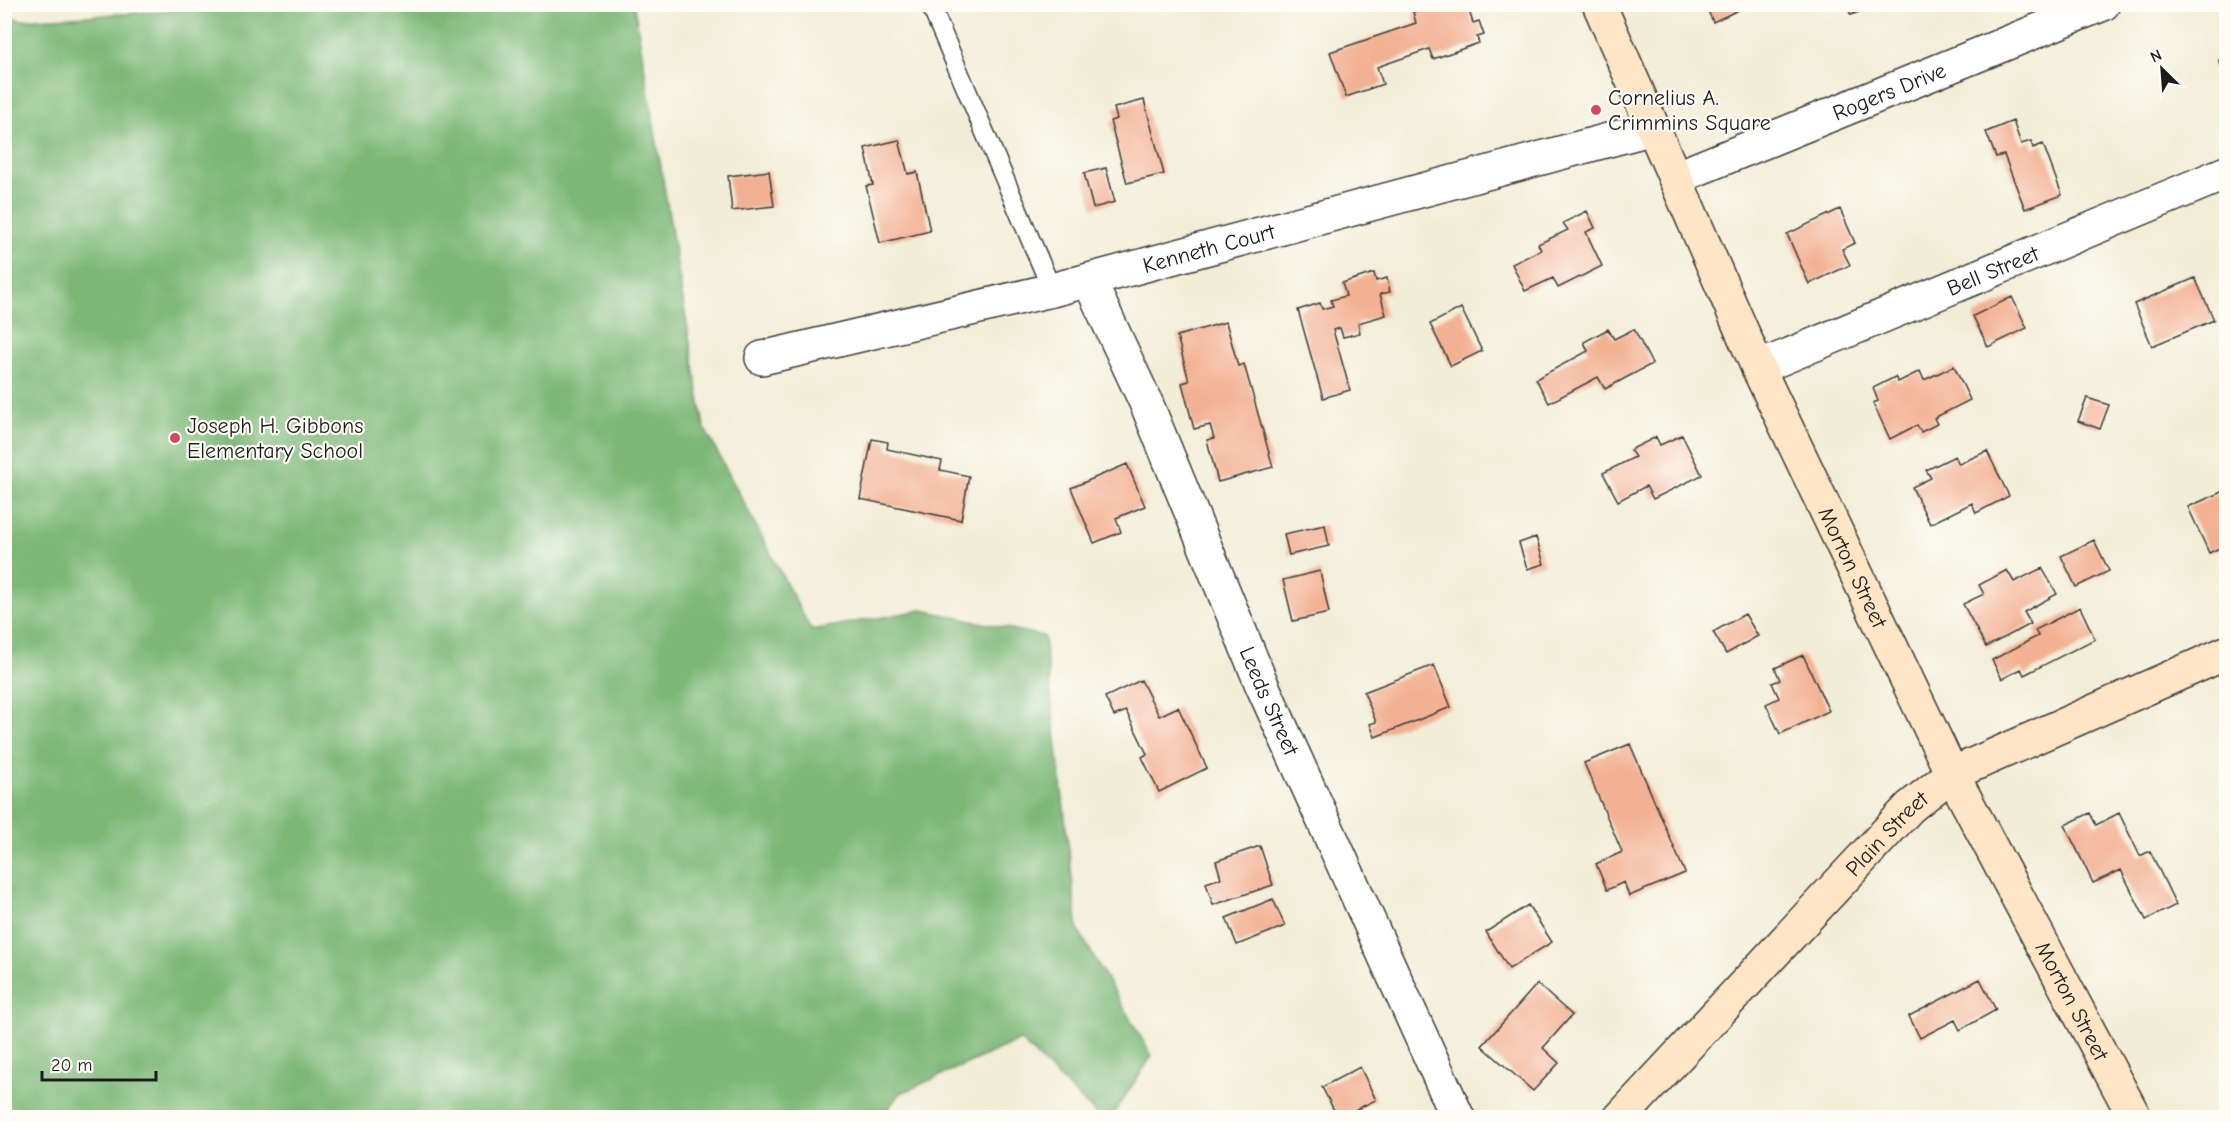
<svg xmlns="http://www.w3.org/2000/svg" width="2231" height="1122" font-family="'Comic Neue',sans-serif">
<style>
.forest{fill:#7bb776;stroke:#4c6a49;stroke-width:1.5}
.building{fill:#f3b193}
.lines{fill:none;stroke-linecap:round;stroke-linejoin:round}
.lane-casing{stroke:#3c3b38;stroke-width:21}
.street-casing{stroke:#3c3b38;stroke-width:36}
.secondary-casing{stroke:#3c3b38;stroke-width:36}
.lane{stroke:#fff;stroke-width:18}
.street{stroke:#fff;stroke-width:33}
.secondary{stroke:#fde5c5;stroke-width:33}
.poi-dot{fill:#d1495b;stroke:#fdfcf7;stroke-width:2}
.labels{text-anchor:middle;stroke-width:4.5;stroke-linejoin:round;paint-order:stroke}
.street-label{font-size:22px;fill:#1c1c1c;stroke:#fdfcf7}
.poi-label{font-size:22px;fill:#1c1c1c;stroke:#fdfcf7;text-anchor:start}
</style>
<rect width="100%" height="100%" fill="#fdfcf7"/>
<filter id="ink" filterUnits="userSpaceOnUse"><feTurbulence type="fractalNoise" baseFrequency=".0167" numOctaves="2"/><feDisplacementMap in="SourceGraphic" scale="12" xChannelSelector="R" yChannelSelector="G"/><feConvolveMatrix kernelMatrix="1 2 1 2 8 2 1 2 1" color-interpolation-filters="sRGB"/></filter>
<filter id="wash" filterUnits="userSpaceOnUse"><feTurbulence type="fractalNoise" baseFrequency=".008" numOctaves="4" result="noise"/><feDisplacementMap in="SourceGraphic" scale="24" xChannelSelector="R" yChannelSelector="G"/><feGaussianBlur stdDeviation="1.35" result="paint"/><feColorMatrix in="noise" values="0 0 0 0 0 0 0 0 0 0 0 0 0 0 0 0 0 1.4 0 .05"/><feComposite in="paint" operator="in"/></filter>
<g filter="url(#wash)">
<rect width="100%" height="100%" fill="#f2edd6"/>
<path class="forest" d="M269 5H634L704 427 811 630 922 610 1044 636 1078 930 1152 1056 1111 1117H1099L1020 1040 899 1094 882 1117H5V16L21 20Z"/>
<g id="blocks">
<path class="building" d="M1435 4H1439L1442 12 1467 4 1473 23 1479 21 1484 35 1477 37 1479 43 1433 59 1429 49 1377 67 1383 84 1346 97 1330 52 1416 23 1413 12Z
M1705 4H1751L1713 22Z
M1846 4H1877V5L1851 15Z
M2226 57V79L2219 60Z
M1144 100 1164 174 1127 183 1110 121 1117 119 1114 108Z
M2013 121 2021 144 2031 141 2033 148 2043 144 2062 195 2025 209 2004 155 1996 157 1986 132Z
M899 140 908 174 917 172 930 231 880 243 866 186 873 185 865 148Z
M1106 168 1115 202 1093 208 1084 173Z
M769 171 774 206 732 211 728 176Z
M1840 209 1855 243 1842 249 1850 265 1809 284 1787 234Z
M1587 211 1595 228 1586 232 1602 266 1558 288 1553 278 1525 291 1512 264 1541 250 1538 244 1568 230 1563 223Z
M1374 273 1376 281 1387 278 1390 292 1380 294 1386 315 1358 323 1360 333 1343 337 1340 328 1333 330 1350 390 1323 398 1298 310 1320 303 1322 309 1333 306 1331 300 1346 296 1342 283Z
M2195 278 2214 320 2152 346 2134 304Z
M2012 297 2027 328 1988 347 1973 316Z
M1461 308 1482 351 1451 366 1430 324Z
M1226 322 1238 366 1244 364 1273 467 1218 482 1207 440 1214 438 1210 425 1194 429 1182 383 1189 381 1177 336Z
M1608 329 1614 339 1634 329 1652 364 1605 389 1598 377 1549 403 1536 379 1588 351 1584 342Z
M1954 366 1970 400 1934 418 1937 424 1921 432 1917 425 1890 439 1873 403 1878 401 1873 388 1895 377 1898 382 1920 371 1924 380Z
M2087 398 2109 405 2100 429 2078 421Z
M1682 435 1702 475 1653 499 1646 486 1618 501 1603 473 1635 457 1630 450 1656 437 1660 445Z
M872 439 888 442 887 449 942 461 940 470 969 476 961 520 860 499Z
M1987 451 2009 496 1976 513 1972 503 1930 524 1912 487 1931 478 1926 470 1955 456 1959 464Z
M1127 464 1145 506 1116 518 1121 532 1094 543 1071 488Z
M2226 490V545L2209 553 2188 507Z
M1325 525 1329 546 1289 555 1284 534Z
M1536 537 1544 564 1527 569 1519 543Z
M2094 540 2109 571 2076 587 2061 556Z
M2042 568 2057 594 2024 612 2031 624 1986 647 1963 604 1984 594 1979 585 2007 570 2014 582Z
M1320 571 1329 613 1293 621 1283 580Z
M2080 607 2095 639 2024 675 2021 669 2002 679 1992 660 2038 636 2035 630Z
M1745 614 1758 636 1726 654 1713 632Z
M1803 655 1829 711 1780 734 1766 704 1779 698 1772 683 1780 680 1775 668Z
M1434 665 1451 707 1375 737 1370 724 1376 722 1364 692Z
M1141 680 1159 716 1178 707 1207 768 1159 792 1142 757 1147 754 1126 711 1114 716 1105 697Z
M1630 744 1685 873 1629 896 1624 882 1607 890 1596 864 1622 852 1584 763Z
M2090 813 2096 825 2119 813 2140 856 2150 851 2176 905 2146 920 2121 870 2093 883 2065 825Z
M1260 846 1273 885 1213 905 1206 883 1221 878 1216 861Z
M1273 899 1285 926 1237 945 1226 918Z
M1528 905 1552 942 1509 969 1486 932Z
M1980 979 1996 1010 1960 1030 1955 1020 1920 1038 1909 1016Z
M1537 984 1572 1015 1543 1048 1559 1063 1533 1091 1482 1046Z
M1360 1067 1376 1100 1338 1118 1322 1087Z"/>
</g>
</g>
<g filter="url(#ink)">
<use href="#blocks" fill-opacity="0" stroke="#3c3b38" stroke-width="1.5"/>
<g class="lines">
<g class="lane-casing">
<path id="lane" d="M930 4 1052 290"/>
</g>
<g class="street-casing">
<g id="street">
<path id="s1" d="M1675 178 2103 4"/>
<path id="s2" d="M1089 280 1147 405 1262 685 1458 1118"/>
<path id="s3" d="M762 358 1052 290 1653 128"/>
<path id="s4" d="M1758 368 2226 173"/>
</g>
</g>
<g class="secondary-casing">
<g id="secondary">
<path id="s5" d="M1599 4 1758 368 1952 774 2135 1118"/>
<path id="s6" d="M1620 1118 1910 807 1952 774 2226 653"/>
</g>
</g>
<use href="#lane" class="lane"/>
<use href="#street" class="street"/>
<use href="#secondary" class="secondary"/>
</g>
</g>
<g class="poi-dot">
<circle cx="1596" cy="110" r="6"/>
<circle cx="175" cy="438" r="6"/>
</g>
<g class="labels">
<g class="street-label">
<text dy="8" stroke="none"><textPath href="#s1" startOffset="231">Rogers Drive</textPath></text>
<text dy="8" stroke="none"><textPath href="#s3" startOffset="460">Kenneth Court</textPath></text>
<text dy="8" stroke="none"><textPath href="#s4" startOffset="254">Bell Street</textPath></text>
<text dy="8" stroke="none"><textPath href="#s5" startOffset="618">Morton Street</textPath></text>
<text dy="8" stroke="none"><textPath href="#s2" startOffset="458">Leeds Street</textPath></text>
<text dy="8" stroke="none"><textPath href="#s6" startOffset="390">Plain Street</textPath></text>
<text dy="8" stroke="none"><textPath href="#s5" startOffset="1104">Morton Street</textPath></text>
</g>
<g class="poi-label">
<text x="1608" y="105">Cornelius A.<tspan x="1608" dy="25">Crimmins Square</tspan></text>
<text x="187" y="433">Joseph H. Gibbons<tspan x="187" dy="25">Elementary School</tspan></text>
</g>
</g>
<rect width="2231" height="1122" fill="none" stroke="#fdfcf7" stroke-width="24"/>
<g transform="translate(2162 69) rotate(335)" stroke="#fdfcf7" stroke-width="4.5" paint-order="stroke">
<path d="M0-4.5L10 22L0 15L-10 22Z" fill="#1c1c1c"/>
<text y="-9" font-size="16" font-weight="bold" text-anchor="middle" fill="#1c1c1c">N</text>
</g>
<path d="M42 1071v9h114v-9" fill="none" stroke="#1c1c1c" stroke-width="3"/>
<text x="51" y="1071" font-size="18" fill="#1c1c1c" stroke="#fdfcf7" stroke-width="4.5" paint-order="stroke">20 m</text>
</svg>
